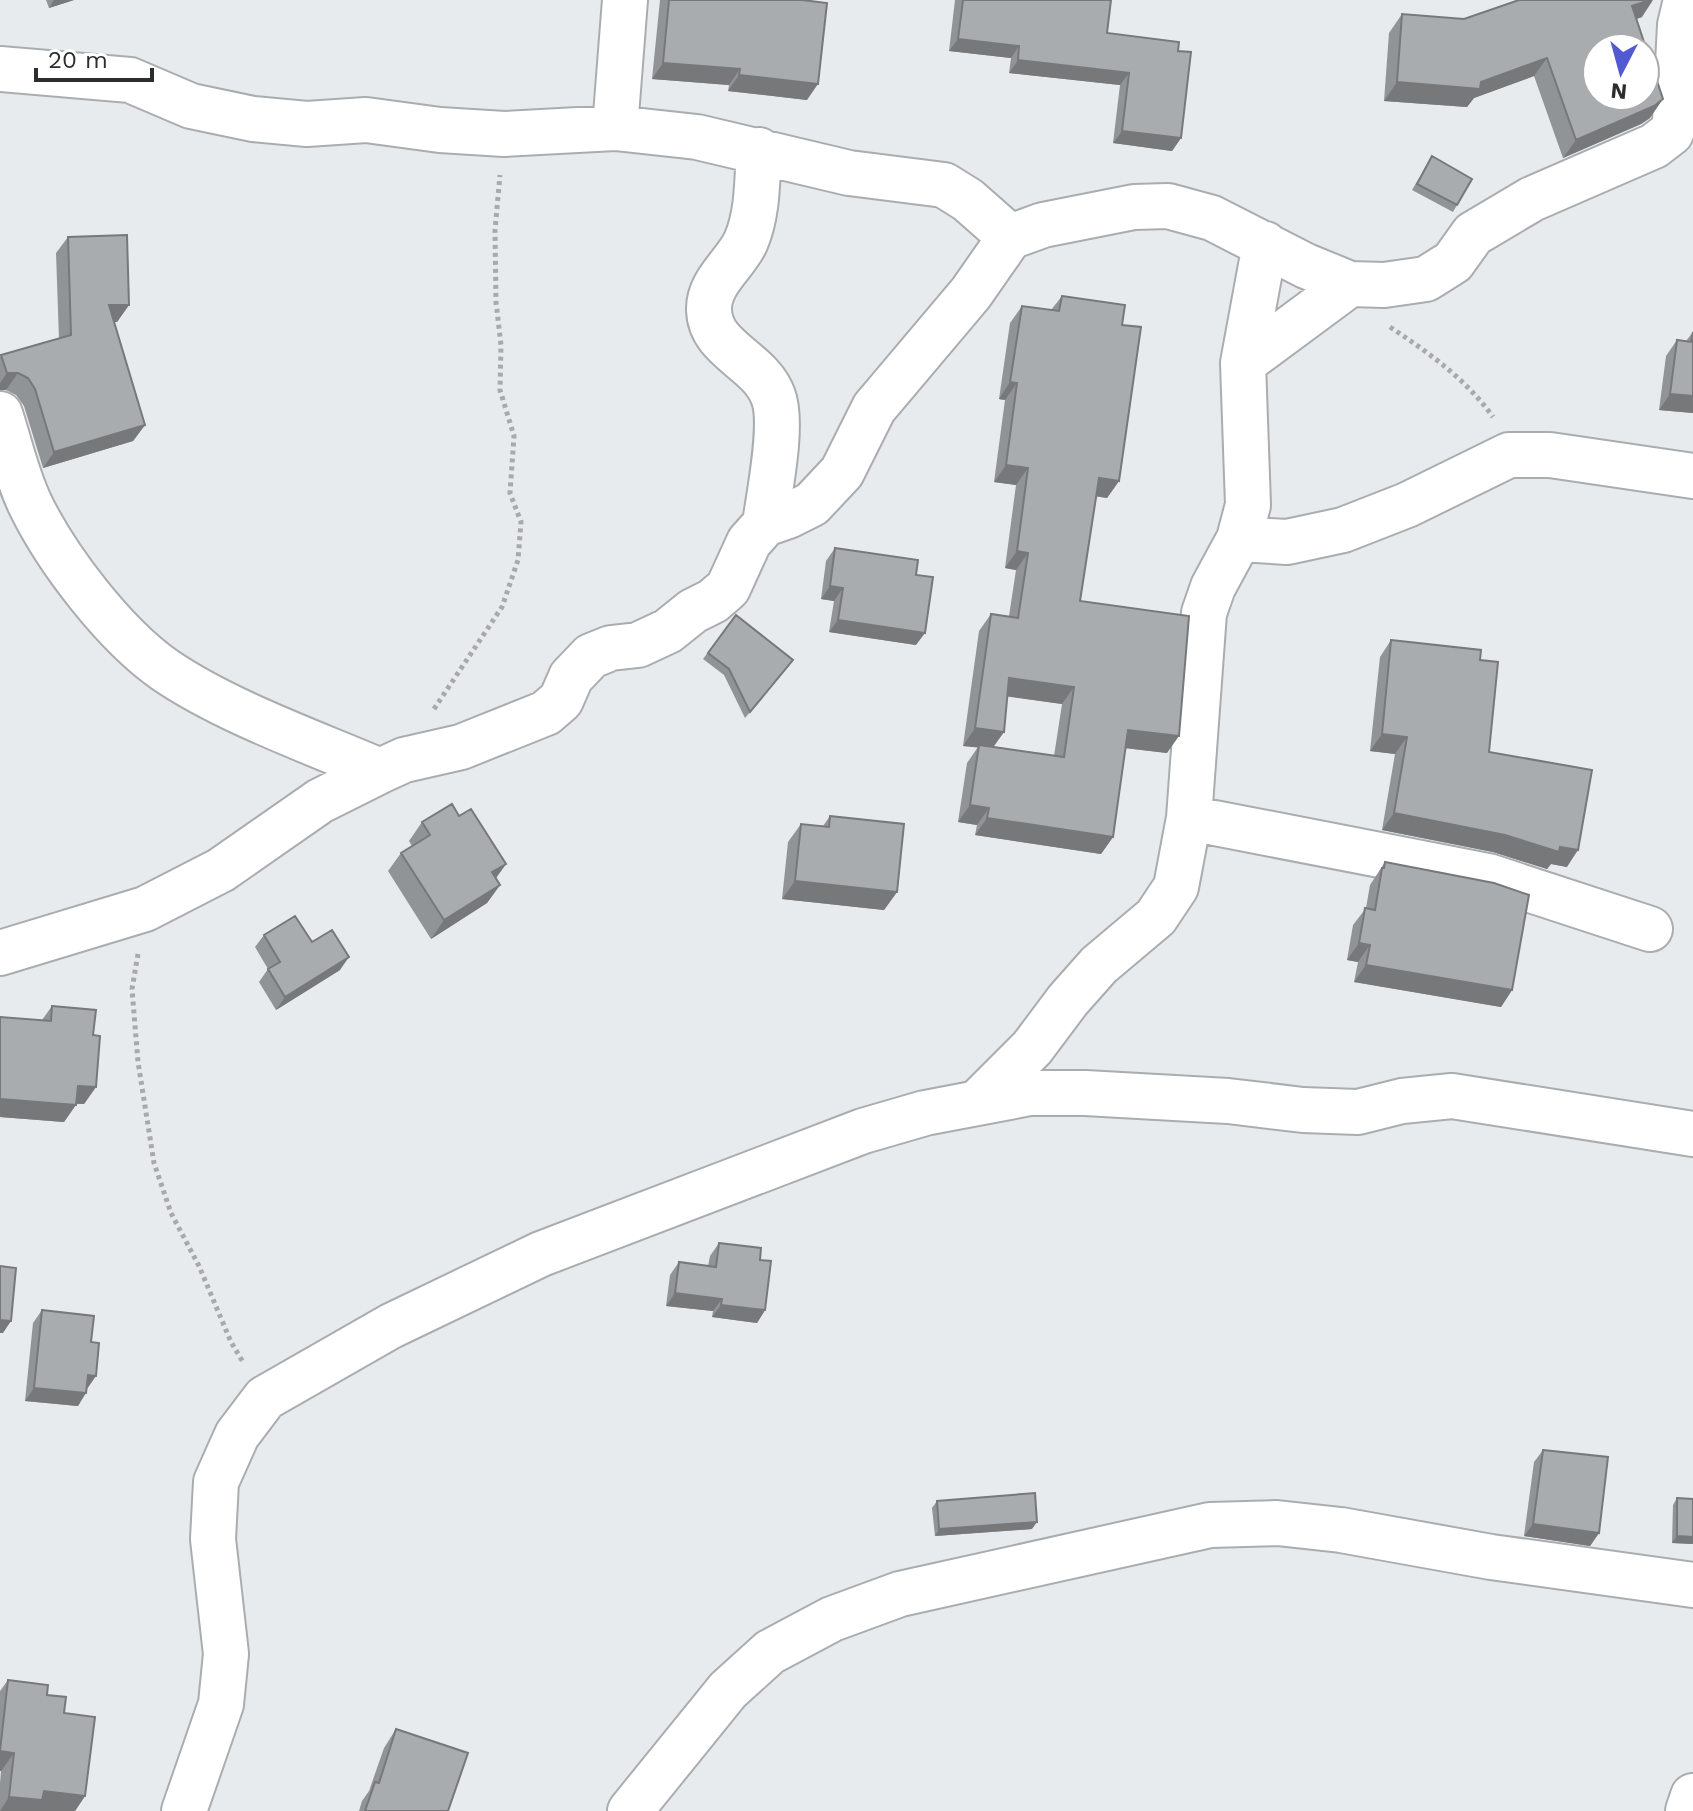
<svg xmlns="http://www.w3.org/2000/svg" width="1693" height="1811" font-family="'Work Sans',sans-serif">
<style>
.lines{fill:none;stroke-linecap:round;stroke-linejoin:round}
.minor-casing{stroke:#aaadb0;stroke-width:48}
.path{stroke:#a7a9ac;stroke-width:5;stroke-dasharray:4 4;stroke-linecap:butt}
.minor{stroke:#fff;stroke-width:44}
.wall{fill:#919496;fill-rule:evenodd}
.shaded-wall{fill:#76787a}
.building{fill:#a9acaf;stroke:#76787a;stroke-width:2;fill-rule:evenodd}
</style>
<rect width="100%" height="100%" fill="#e8ebee"/>
<g class="lines">
<g class="minor-casing">
<path id="minor" d="M0 69 130 80 191 106 253 119 307 124 366 120 440 130 504 134 615 128 697 137 849 173 944 185 968 200 1010 237
M615 128 625 0
M759 150C757 180 758 213 746 241 736 264 708 282 709 310 710 350 760 360 773 396 784 423 769 494 765 524
M1243 363 1350 284
M0 414C10 444 17 478 31 506 58 561 115 635 165 670 225 711 312 742 380 771
M1239 539 1287 542 1343 530 1407 505 1509 455H1550L1693 476
M1189 818 1488 876 1650 929
M0 953 145 909 221 870 320 801 380 771 404 760 461 747 546 713 561 700 571 677 591 656 611 648 638 645 668 631 693 611 713 601 728 588 749 542 765 524 788 516 812 504 842 472 874 408 971 293 1010 237 1043 225 1134 207 1168 206 1212 218 1306 266 1350 284 1384 285 1426 279 1453 262 1473 234 1532 199 1654 146 1671 133 1675 122 1680 25 1686 0
M978 1102 1032 1048 1068 1000 1099 965 1156 917 1176 887 1189 818 1204 613 1213 587 1239 539 1248 505 1243 363 1265 244
M184 1811 221 1704 226 1654 213 1539 216 1482 237 1435 265 1398 391 1326 541 1254 863 1131 925 1113 1030 1093H1085L1228 1101 1303 1110 1358 1112 1402 1101 1452 1096 1693 1134
M630 1811 728 1690 770 1652 832 1619 900 1594 1210 1525 1277 1523 1341 1530 1491 1557 1693 1585
M1688 1811 1693 1796"/>
</g>
<path class="path" d="M1390 327C1429 353 1466 379 1493 417
M434 709 502 607 518 560 521 522 510 493 514 436 500 390 501 345 496 302 495 230 500 175
M138 954 132 989 138 1062 154 1163 171 1213 199 1266 231 1342 243 1362"/>
<use href="#minor" class="minor"/>
</g>
<path class="wall" d="M46 0H74L49 8Z
M660 0H802L807 100 728 91 729 85 652 79Z
M955 0H1111L1107 33 1178 51 1181 138 1172 151 1113 143 1120 85 1009 73 1011 58 949 51Z
M1402 14 1464 19 1642 17 1636 19 1650 118 1641 124 1563 158 1534 76 1474 98 1467 107 1384 101 1389 33Z
M1432 156 1457 205 1453 212 1412 190Z
M68 237 129 305 117 322H114L145 425 133 441 43 468 24 406 16 395 6 390H0V357L1 355 59 339 56 253Z
M1062 296 1122 325 1119 481 1107 498 1096 496 1080 601 1167 753 1125 748 1113 837 1101 854 975 835 977 825 958 822 967 763 978 747 963 746 979 631 991 614 1009 616 1016 570 1005 568 1016 485 994 482 1005 400 999 399 1010 323 1022 306 1051 310ZM1007 696 1062 704 1054 756 992 747 1004 732Z
M1693 332V413L1659 410 1666 356 1677 340 1686 341Z
M835 548 916 575V645L829 632 834 601 821 599 826 561Z
M736 615 788 666 745 718 724 675 703 659Z
M1391 640 1480 660 1489 752 1567 867 1551 864 1547 869 1493 852 1382 830 1395 754 1370 751 1380 657Z
M459 816 506 864 496 878 500 885 487 903 431 939 388 871 401 853 412 846 409 841 422 822Z
M830 816 897 892 884 910 782 899 788 842 801 824 823 826Z
M1385 862 1512 990 1501 1007 1354 982 1358 962 1347 960 1353 925 1366 908 1370 885Z
M264 935 340 970 276 1010 259 982 268 969 255 947Z
M52 1006 93 1035 96 1087 84 1104H76L64 1122 0 1117V1017L42 1020Z
M719 1243 760 1260 765 1310 757 1323 712 1317 713 1311 666 1306 670 1275 679 1262 708 1266 710 1256Z
M42 1310 87 1388 78 1406 25 1401 33 1323Z
M1543 1450 1599 1533 1590 1546 1524 1536 1534 1462Z
M1677 1498 1693 1499V1544L1672 1543 1673 1505Z
M937 1501 1032 1529 935 1536 932 1508Z
M8 1680 47 1695 64 1713 85 1796 75 1811H0V1783L1 1771H0V1691Z
M396 1729 448 1811H359L362 1801 369 1791 384 1748Z"/>
<path class="shaded-wall" d="M54 0H74L49 8Z
M1650 0H1653L1642 17 1619 25 1632 6Z
M958 39 1019 46 1011 58 949 51Z
M1547 58 1534 76 1474 98 1467 107 1384 101 1397 82H1481Z
M1018 60 1129 73 1120 85 1009 73Z
M663 63 740 69 729 85 652 79Z
M739 75 818 84 807 100 728 91Z
M1663 99 1650 118 1641 124 1563 158 1576 140Z
M1122 131 1181 138 1172 151 1113 143Z
M109 305H129L117 322H98Z
M7 373H18L6 390H0V383Z
M1010 382 1017 383 1005 400 999 399Z
M1670 394 1693 396V413L1659 410Z
M145 425 133 441 43 468 54 452Z
M1006 465 1028 468 1016 485 994 482Z
M1099 478 1119 481 1107 498 1087 495Z
M1017 551 1028 553 1016 570 1005 568Z
M830 586 843 588 834 601 821 599Z
M838 620 925 633 916 645 829 632Z
M1009 678 1074 687 1062 704 997 695Z
M975 728 1004 732 992 749 963 746Z
M1128 730 1179 736 1167 753 1116 747Z
M1382 734 1407 737 1395 754 1370 751Z
M970 805 989 808 977 825 958 822Z
M1394 813 1505 835 1578 850 1567 867 1551 864 1547 869 1493 852 1382 830Z
M987 818 1113 837 1101 854 975 835Z
M506 864 493 882 492 872Z
M795 881 897 892 884 910 782 899Z
M500 885 487 903 431 939 444 920Z
M1359 943 1370 945 1358 962 1347 960Z
M349 957 340 970 276 1010 285 997Z
M1366 965 1512 990 1501 1007 1354 982Z
M78 1086 96 1087 84 1104 66 1103Z
M0 1099 76 1105 64 1122 0 1117Z
M675 1293 722 1299 713 1311 666 1306Z
M721 1305 765 1310 757 1323 712 1317Z
M0 1320 11 1321 3 1333H0Z
M88 1375 96 1376 87 1389Z
M34 1388 86 1393 78 1406 25 1401Z
M1037 1522 1032 1529 935 1536 939 1529Z
M1533 1524 1599 1533 1590 1546 1524 1536Z
M1677 1536 1693 1537V1544L1672 1543Z
M0 1751 14 1753 1 1771H0Z
M44 1791 85 1796 75 1811H0L9 1797Z"/>
<path class="building" d="M669 0H802L827 3 818 84 739 75 740 69 663 63Z
M963 0H1111L1107 33 1179 42 1178 51 1191 52 1181 138 1122 131 1129 73 1018 60 1019 46 958 39Z
M1519 0H1650L1632 6 1663 99 1654 106 1576 140 1547 58 1481 82 1480 89 1397 82 1402 14 1464 19ZM1597 48H1645V96H1597Z
M1432 156 1472 179 1457 205 1417 184Z
M127 235 129 305H109L145 425 54 452 35 389 28 378 18 373H7L1 355 71 335 68 237Z
M1062 296 1125 305 1122 325 1141 327 1119 481 1099 478 1080 601 1189 616 1179 736 1128 730 1113 837 987 818 989 808 970 805 979 745 1064 757 1074 687 1009 678 1004 732 975 728 991 614 1018 618 1028 553 1017 551 1028 468 1006 465 1017 383 1010 382 1022 306 1059 311Z
M1693 332V396L1670 394 1677 340 1691 342Z
M835 548 918 560 916 575 933 577 925 633 838 620 843 588 830 586Z
M736 615 793 660 750 712 729 669 708 653Z
M1391 640 1481 650 1480 660 1498 662 1489 752 1592 770 1578 850 1560 847 1559 852 1505 835 1394 813 1407 737 1382 734Z
M452 804 459 816 471 809 506 864 492 872 500 885 444 920 401 853 430 835 422 822Z
M830 816 904 824 897 892 795 881 801 824 829 827Z
M1385 862 1494 883 1529 895 1512 990 1366 965 1370 945 1359 943 1365 908 1375 910 1382 868H1384Z
M295 916 312 942 332 930 349 957 285 997 268 969 280 962 264 935Z
M52 1006 96 1010 93 1035 100 1036 96 1087 78 1086 76 1105 0 1099V1017L51 1021Z
M719 1243 761 1248 760 1260 771 1261 765 1310 721 1305 722 1299 675 1293 679 1262 716 1267Z
M0 1266 16 1268 11 1321 0 1320Z
M42 1310 94 1316 91 1342 99 1343 96 1376 88 1375 86 1393 34 1388Z
M1543 1450 1608 1457 1599 1533 1533 1524Z
M1035 1493 1037 1522 939 1529 937 1501Z
M1677 1498 1693 1499V1537L1677 1536Z
M8 1680 48 1685 47 1695 66 1697 64 1713 95 1717 85 1796 44 1791 42 1800 9 1797 14 1753 0 1751Z
M396 1729 468 1753 448 1811H365L375 1782 379 1783Z"/>
<g transform="translate(1621 72) rotate(186)"><circle r="38" fill="#ffffff" stroke="#ababac" stroke-width="2"/>
<path d="M0-6L14 30L0 20L-14 30Z" fill="#535ad1"/>
<text y="-12" font-size="22" font-weight="bold" text-anchor="middle" fill="#2c2d2f">N</text>
</g>
<path d="M36 68v12h116v-12" fill="none" stroke="#2c2d2f" stroke-width="4"/>
<text x="48" y="68" font-size="24" fill="#2c2d2f" stroke="#ffffff" stroke-width="6" paint-order="stroke">20 m</text>
</svg>
